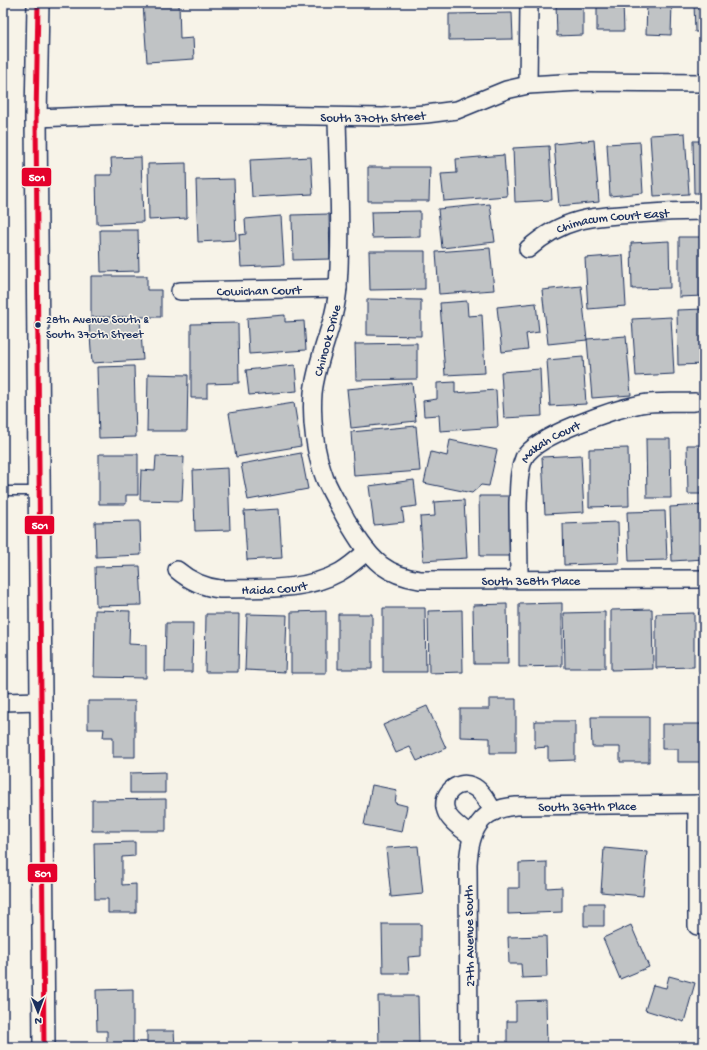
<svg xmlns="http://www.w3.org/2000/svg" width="707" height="1050" font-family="'Gochi Hand',sans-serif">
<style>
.building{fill:#c0c3c5;stroke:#1b2f5e}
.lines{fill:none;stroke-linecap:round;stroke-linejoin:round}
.service-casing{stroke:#1b2f5e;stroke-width:11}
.minor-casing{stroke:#1b2f5e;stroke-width:20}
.tertiary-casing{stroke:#1b2f5e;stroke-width:24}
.service{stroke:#f7f3e8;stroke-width:8}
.minor{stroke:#f7f3e8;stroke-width:17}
.tertiary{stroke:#f7f3e8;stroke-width:21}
.bus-1-casing{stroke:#f7f3e8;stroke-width:8}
.bus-1{stroke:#e4002b;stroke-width:5}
.bus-dot{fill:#1b2f5e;stroke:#f7f3e8;stroke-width:1.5}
.labels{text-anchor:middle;stroke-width:3;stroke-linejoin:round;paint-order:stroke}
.bus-label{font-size:12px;fill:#1b2f5e;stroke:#f7f3e8;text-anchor:start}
.street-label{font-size:13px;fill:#1b2f5e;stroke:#f7f3e8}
.line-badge{stroke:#f7f3e8;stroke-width:1.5}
.badge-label{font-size:11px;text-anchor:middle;font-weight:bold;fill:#fff}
</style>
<rect width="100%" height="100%" fill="#f7f3e8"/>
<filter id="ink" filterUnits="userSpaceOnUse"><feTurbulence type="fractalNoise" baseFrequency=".025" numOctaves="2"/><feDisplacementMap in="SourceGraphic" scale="8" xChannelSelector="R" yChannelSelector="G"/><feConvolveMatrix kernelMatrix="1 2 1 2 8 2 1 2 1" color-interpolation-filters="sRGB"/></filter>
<g filter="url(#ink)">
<path class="building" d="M143 3H179L180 39 193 38 194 59 147 62Z
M450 3H513L450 5Z
M556 3H583V35L557 36Z
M597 3H623L624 31H597Z
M647 3H672L671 35 646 34Z
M694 3H704V32H695Z
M512 13 513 39 449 40V14Z
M685 133 689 194 654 196 650 135Z
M594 140 599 202 559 206 554 144Z
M693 141H704V193H694Z
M640 142 643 193 610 196 607 144Z
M549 146 552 200 515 202 513 148Z
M504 155 507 196 444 201 441 174 457 173 456 159Z
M141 157 143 222 97 224 96 175H112L111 158Z
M311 157 313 194 252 197 250 160Z
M186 163 187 218 149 220 148 164Z
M368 167H430L429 201H368Z
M234 179 236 240 198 242 196 180Z
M490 204 495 242 442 248 438 209Z
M420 211V237L372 238 371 212Z
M329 214 330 259 293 260 292 215Z
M281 216 284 265 241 267 239 235 246 234 245 219Z
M100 230H138L139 271 101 272Z
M679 237H704V296L679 297Z
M669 241 670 288 632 289 631 243Z
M490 248 494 290 439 294 436 252Z
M369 251H425V289L370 290Z
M623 255 626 306 588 309 585 258Z
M91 276H147V290H161V317H91Z
M581 286 587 340 548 344 542 290Z
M367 299 421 300V336L367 335Z
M467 301 468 316 482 315 485 373 445 375 440 303Z
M536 303 539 332 526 334 528 349 502 352 497 307Z
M704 309V364L678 365 677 310Z
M285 315V322L304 321 306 350 249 354 247 318Z
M671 317 674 374 636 376 632 319Z
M140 319 143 360 92 363 89 322Z
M238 323 239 383 207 384V398H191V324Z
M626 336 631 395 592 398 587 339Z
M417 343V379L356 380 355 344Z
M583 357 586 404 550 406 547 360Z
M295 365 297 391 249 395 246 370Z
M134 366 136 437 99 438 97 367Z
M540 369 542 416 504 418 501 372Z
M148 374 188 375 187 431H147Z
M455 382V393L496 390 498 427 440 431 439 415 424 416 423 401 437 399V383Z
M412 383 416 421 351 428 347 389Z
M294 403 301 446 236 457 229 413Z
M416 426 420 471 354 476 351 432Z
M646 439H670L671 498H647Z
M450 440 497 450 489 486 481 485 472 493 424 483 431 452 447 456Z
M687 445H704V494H688Z
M628 448 629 506 589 507V449Z
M301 453 308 489 248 500 241 464Z
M99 454H138V495H126V504H99Z
M581 455 584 512 545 514 542 457Z
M156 456 184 457 182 501 140 500 141 470 155 471Z
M228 468 230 530 195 531 193 470Z
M414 480 417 506 402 508 404 522 374 525 369 486Z
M479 496H513V556H480Z
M464 500 467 558 423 561 420 517 435 516 434 502Z
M704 505V559L672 561 670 507Z
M279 509 282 558 247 560 244 511Z
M665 511 667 560 629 561 627 512Z
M140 521 141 555 96 557 95 522Z
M618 522 619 563 564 565 563 524Z
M140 566 142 605 96 606 95 567Z
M562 603V666L519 667V604Z
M507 604 508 664H474L473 605Z
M383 608H425L426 672H383Z
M652 609 653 669 611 670V610Z
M95 610 130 611 129 644 146 645V678L94 677Z
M462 610 463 672 429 673 428 611Z
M326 611V673H291V612Z
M605 612V668H565L564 613Z
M699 612H704V672H699Z
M694 613V667L656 668V614Z
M206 614H239L238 672H205Z
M247 614 287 615 285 672 245 670Z
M338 614H372V669H338Z
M166 623H193L192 672H165Z
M3 627H5L6 668H3Z
M489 699H516V753H490V738L460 737V709H489Z
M88 701H135V757H113V737H103L104 729H88Z
M427 706 446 748 417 761 410 747 396 753 383 725Z
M591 717H649V762H620V747H592Z
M535 721H575V760L548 761V747L535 748Z
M662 724H704V762H678V749H662Z
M165 772V793H130V773Z
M372 785 397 790 395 803 407 806 402 832 364 825Z
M166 799V831H92V800Z
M135 842V856L122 857V885L136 884V913H108V899H95L94 843Z
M418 846 423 894 391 897 386 848Z
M604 848 647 852 643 896 601 892Z
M547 862V888L562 887V912L508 914V888H519V863Z
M584 903H604V926H584Z
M382 924H421V956L408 957 409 973H383Z
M631 925 649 967 620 979 603 938Z
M546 936 547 977 522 978 521 964H509L508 937Z
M669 976 695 983 684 1022 645 1010 653 985 666 988Z
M133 989V1047H107V1031H97L96 990Z
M378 996H418L419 1046 379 1047Z
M546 1000 547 1047H507V1021H516V1001Z
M147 1031H174L175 1047H147Z"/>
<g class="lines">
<g class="service-casing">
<path id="service" d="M3 491H39"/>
</g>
<g class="minor-casing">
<g id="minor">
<path d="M528 85 529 3"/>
<path id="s1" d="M337 117C338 173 342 230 338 286 336 323 317 356 313 393 311 421 315 453 325 479 331 493 339 506 346 519 356 536 366 553 381 565 393 574 406 578 420 580L704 579"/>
<path id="s2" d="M36 118 116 115H251L383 117 426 114 457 110 506 90 528 85 580 82 704 83"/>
<path id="s3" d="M528 249C562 218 593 216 636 214 659 212 681 211 704 211"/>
<path id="s4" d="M180 291 338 288"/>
<path id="s5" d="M177 570C190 581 203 587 220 589 260 588 304 592 340 572 350 566 358 559 367 551"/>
<path id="s6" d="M519 579C519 554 518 528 518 503 519 488 518 472 524 458 536 435 615 409 641 404 658 401 677 403 695 402"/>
<path d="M3 702 41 701"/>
<path d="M472 837C464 830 449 821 446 811 440 795 457 779 472 786 482 790 488 803 494 812"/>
<path d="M697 926V804"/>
<path id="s7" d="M469 1047 468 864C470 831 479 809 516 806L704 804"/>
</g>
</g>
<g class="tertiary-casing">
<path id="tertiary" d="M38 3 36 118 44 1047"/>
</g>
<use href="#service" class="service"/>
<use href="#minor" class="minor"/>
<use href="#tertiary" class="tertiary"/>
<g class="bus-1-casing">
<path id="bus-1" d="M38 3 36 118 44 1047"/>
</g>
<use href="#bus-1" class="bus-1"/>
</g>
</g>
<circle class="bus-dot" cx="38" cy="325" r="3.5"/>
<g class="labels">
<g class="bus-label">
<text x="46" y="323">28th Avenue South &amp;<tspan x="46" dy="15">South 370th Street</tspan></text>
</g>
<g class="street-label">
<text dy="5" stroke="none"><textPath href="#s2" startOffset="337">South 370th Street</textPath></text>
<text dy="5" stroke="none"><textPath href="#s3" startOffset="92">Chimacum Court East</textPath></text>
<text dy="5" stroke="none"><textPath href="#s4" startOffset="79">Cowichan Court</textPath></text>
<text transform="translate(326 340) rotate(-75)" y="5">Chinook Drive</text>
<text dy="5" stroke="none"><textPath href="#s6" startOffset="153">Makah Court</textPath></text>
<text dy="5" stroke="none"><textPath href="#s1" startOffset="623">South 368th Place</textPath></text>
<text dy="5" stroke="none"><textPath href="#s5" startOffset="102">Haida Court</textPath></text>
<text dy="5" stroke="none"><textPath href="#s7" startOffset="339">South 367th Place</textPath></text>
<text transform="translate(468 936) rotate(-91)" y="5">27th Avenue South</text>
</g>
</g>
<g class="line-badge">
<rect x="21" y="167" width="31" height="20" rx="4" fill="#e4002b"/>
<rect x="24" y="515" width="31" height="20" rx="4" fill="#e4002b"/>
<rect x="27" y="863" width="31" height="20" rx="4" fill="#e4002b"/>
</g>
<g class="badge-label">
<text x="37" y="181">501</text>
<text x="40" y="529">501</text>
<text x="43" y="877">501</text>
</g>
<rect width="707" height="1050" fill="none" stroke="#f7f3e8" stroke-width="16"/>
<rect x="8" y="8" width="691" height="1034" fill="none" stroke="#1b2f5e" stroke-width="1.5" filter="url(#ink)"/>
<g transform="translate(38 1012) rotate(179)" stroke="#f7f3e8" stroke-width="3" paint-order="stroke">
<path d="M0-3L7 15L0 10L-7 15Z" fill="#1b2f5e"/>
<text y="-6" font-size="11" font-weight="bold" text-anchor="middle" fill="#1b2f5e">N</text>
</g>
</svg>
